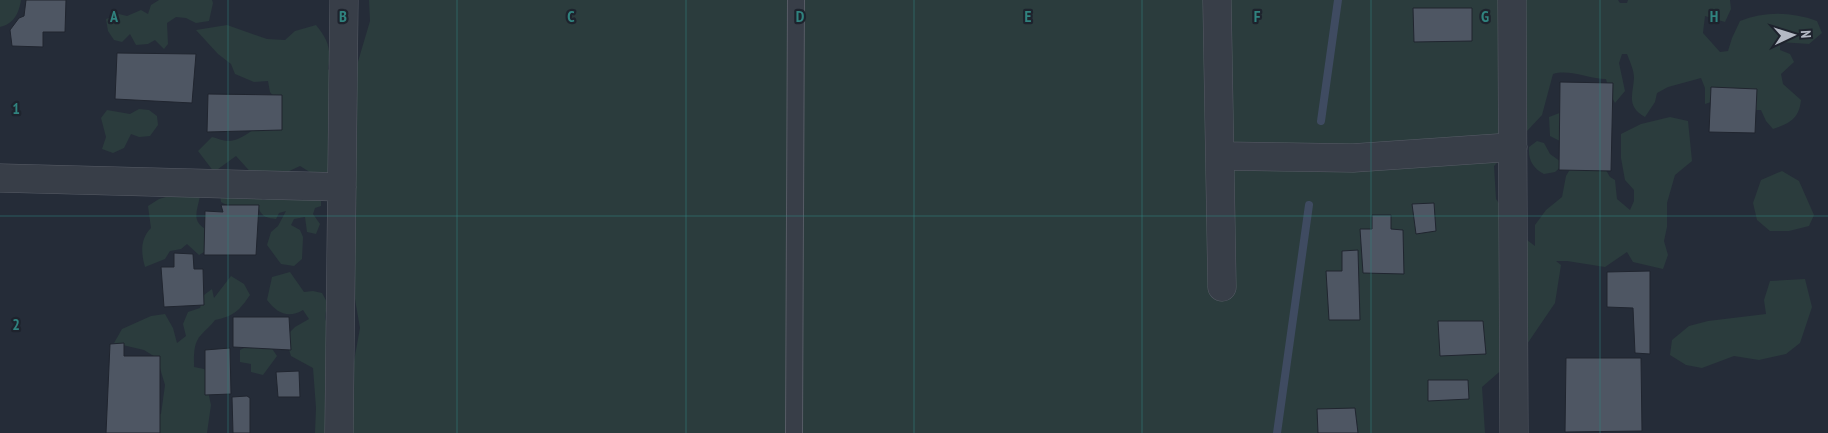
<svg xmlns="http://www.w3.org/2000/svg" width="1828" height="433" font-family="'PT Sans Narrow',sans-serif">
<style>
.green{fill:#2b3c3d}
.lines{fill:none;stroke-linecap:round;stroke-linejoin:round}
.stream{stroke:#3f4b61;stroke-width:8}
.building{fill:#4e5663;stroke:#20252f}
.service-casing{stroke:#575c66;stroke-width:18}
.minor-casing{stroke:#575c66;stroke-width:29}
.service{stroke:#383e48;stroke-width:16}
.minor{stroke:#383e48;stroke-width:28}
.grid{fill:none;stroke:#30837f;stroke-width:1;stroke-opacity:0.55}
.grid-label{font-size:16px;text-anchor:middle;font-weight:bold;fill:#30837f;stroke:#1e232d;stroke-width:4.5;stroke-linejoin:round;paint-order:stroke}
</style>
<rect width="100%" height="100%" fill="#252c38"/>
<path class="green" d="M0 0H21C19 13 14 24 0 27Z
M159 0H212L213 3 209 21 196 23 186 18 176 17 167 23 168 44 164 49 155 40 148 44 136 45 130 34 122 42 114 40 108 31 106 19 119 14 127 16 141 10 148 14 151 5Z
M369 0H1618L1620 3H1627L1628 0H1730L1731 9 1725 22 1705 16 1703 33 1720 52 1728 51 1732 38 1740 21C1765 11 1792 12 1817 21L1822 33 1809 44 1780 42V50L1790 54 1794 62 1781 74 1783 84 1801 100C1799 119 1790 123 1773 129L1766 121 1761 110H1748L1720 99 1705 104V88L1701 78 1668 87 1657 93 1655 102 1645 117C1626 106 1633 95 1634 78 1634 70 1630 62 1627 54H1622L1619 63 1625 91 1615 103 1610 94 1606 79C1589 79 1570 69 1553 74L1542 115 1494 166 1496 199 1523 237 1535 246V225L1546 210 1562 197 1566 176 1575 161 1568 145 1550 136 1549 117 1570 109 1610 177 1615 180 1617 199 1630 210 1634 201V190L1625 180 1621 158V134L1641 124 1670 117 1688 121 1692 161 1675 175 1667 203V227L1664 241 1668 255 1663 269 1633 262 1627 252 1605 267 1567 261H1556L1561 265 1555 303 1521 353 1482 387 1485 433H341L360 328 342 225 344 109 370 21Z
M227 25 267 39 285 40 295 31 316 25C329 41 331 49 328 69L334 75V172L321 179 300 166 283 174 270 171 255 177 236 156 214 172 198 151 212 137C217 138 223 141 228 141 246 141 268 116 280 104L270 92 268 81 254 82 235 74 231 64 218 54 196 30Z
M139 109 149 110 157 116 158 125 150 136 139 137 131 134 124 148 113 153 102 149 106 137 101 118 107 110 130 114Z
M1537 141 1544 143 1550 154 1564 164 1555 172 1544 174C1533 168 1528 160 1529 147Z
M1782 171 1799 181 1814 215 1809 226 1789 231H1770L1757 220 1753 203 1761 180Z
M190 190 200 196C197 212 191 221 207 230L209 249 199 255 187 244 181 249 170 251 165 259 145 267C141 253 140 239 151 228L148 206 159 199Z
M220 194 257 196 263 200 277 197 321 199V206L315 208 313 214 320 224 316 234 307 232 305 217 294 219 291 225 300 230 303 237 302 259 294 266 281 264 267 245 271 232 278 226 286 211 279 213 276 219C268 218 262 217 259 209 244 199 237 212 221 202Z
M290 272 304 292 313 291 322 293 328 304C324 316 324 322 332 332L334 433H315L316 408 313 368 291 356 285 337 295 327 309 319 303 310C288 319 277 313 267 300L272 277Z
M231 276 244 284 250 295C239 311 234 316 215 320 211 326 206 329 201 335 193 343 194 357 194 367L204 369 212 377 209 396 211 405 207 433H150V417L161 414 165 385 157 358 144 350 114 343 122 329 151 316 165 314 173 328 177 343 186 336 183 324 188 312 200 308 204 295 212 289 214 298Z
M1805 279 1812 307 1800 343 1786 354 1759 360 1734 356 1702 368 1686 365 1670 355 1672 340 1689 326 1708 321 1766 314 1764 300 1770 281Z
M258 341 269 344 277 356 263 375 251 372V364L240 362V350Z"/>
<g class="lines">
<path class="stream" d="M1321 121 1338 0
M1277 433 1309 205"/>
</g>
<path class="building" d="M26 0H66L65 32H43V47L12 46 10 30 19 18 24 16Z
M1413 8H1472V41L1414 42Z
M117 53 196 54 192 103 115 99Z
M1560 82 1613 83 1611 171 1559 170Z
M1711 87 1757 89 1755 133 1709 132Z
M208 94 282 95V130L207 132Z
M1434 203 1436 231 1416 234 1412 204Z
M221 205H259L256 255H204L205 211 223 212Z
M1372 215H1391V229L1403 230 1404 274 1363 273 1360 229H1372Z
M1358 250 1360 320H1329L1326 271H1342V251Z
M174 253 193 254 194 269H203L204 305 164 307 161 267H174Z
M1650 271V354L1635 353 1633 308 1607 307V272Z
M233 317H289L291 350 233 347Z
M1438 321H1483L1486 354 1440 356Z
M124 343V356H160V433H106L110 344Z
M230 348 231 394 205 395V350Z
M1566 358H1641L1642 431 1565 432Z
M299 371 300 397H278L276 372Z
M1428 380H1468L1469 399 1428 401Z
M247 396 250 398V433H233L232 397Z
M1355 408 1358 433H1318L1317 409Z"/>
<g class="lines">
<g class="service-casing">
<path id="service" d="M794 433 796 0"/>
</g>
<g class="minor-casing">
<path id="minor" d="M1217 0 1222 287
M1512 0 1514 433
M1220 156 1353 158 1513 147
M0 178 342 187
M339 433 344 0"/>
</g>
<use href="#service" class="service"/>
<use href="#minor" class="minor"/>
</g>
<path class="grid" d="M228 0V433M457 0V433M686 0V433M914 0V433M1142 0V433M1371 0V433M1600 0V433M0 216H1828"/>
<g class="grid-label">
<text x="114" y="22">A</text>
<text x="343" y="22">B</text>
<text x="571" y="22">C</text>
<text x="800" y="22">D</text>
<text x="1028" y="22">E</text>
<text x="1257" y="22">F</text>
<text x="1485" y="22">G</text>
<text x="1714" y="22">H</text>
<text x="16" y="114">1</text>
<text x="16" y="330">2</text>
</g>
<g transform="translate(1793 35) rotate(86)" stroke="#1e232d" stroke-width="4" paint-order="stroke">
<path d="M0-4L9 19L0 12L-9 19Z" fill="#b4b9c4"/>
<text y="-8" font-size="14" font-weight="bold" text-anchor="middle" fill="#b4b9c4">N</text>
</g>
</svg>
